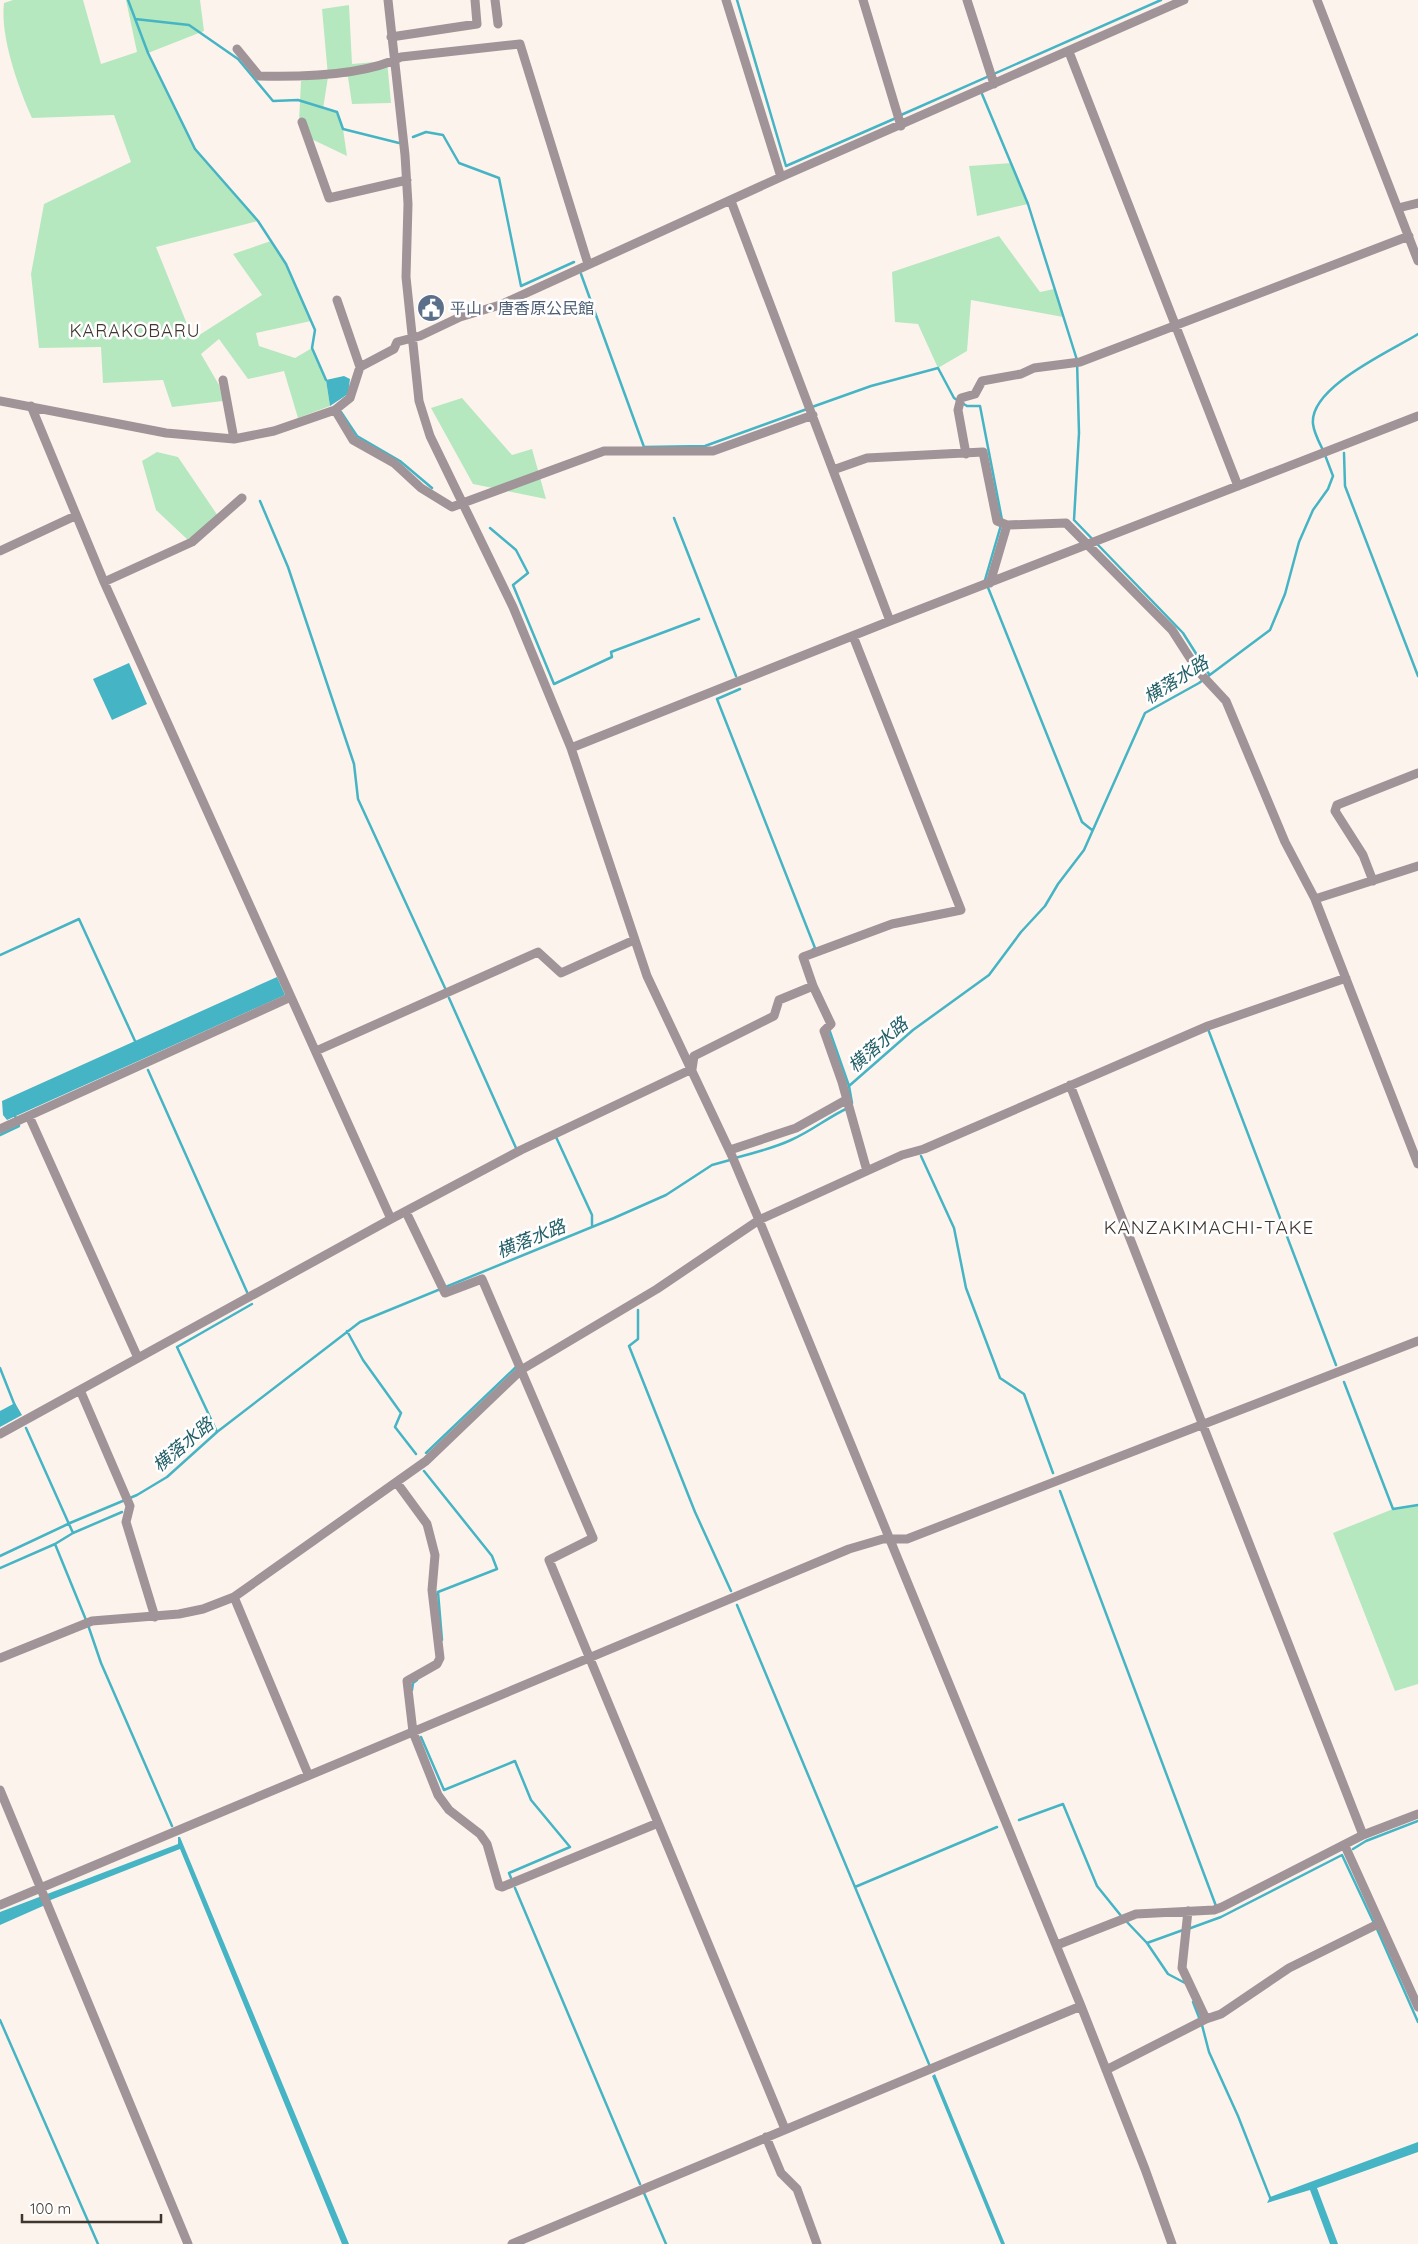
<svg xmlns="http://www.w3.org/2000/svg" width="1418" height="2244" font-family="Quicksand,'Noto Sans JP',sans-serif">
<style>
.green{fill:#b5e8bf}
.water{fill:#45b4c4}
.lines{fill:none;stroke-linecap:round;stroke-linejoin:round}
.stream{stroke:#45b4c4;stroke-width:2.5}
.minor{stroke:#a09498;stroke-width:9}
.labels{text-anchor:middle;stroke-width:5;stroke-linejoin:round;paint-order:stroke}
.service-label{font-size:16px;fill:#4e5e75;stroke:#fff;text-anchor:start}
.neighbourhood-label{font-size:18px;letter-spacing:1px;fill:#403630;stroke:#fff}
.water-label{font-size:18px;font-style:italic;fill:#225f68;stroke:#fff}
.quarter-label{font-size:19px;letter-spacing:1px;fill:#403630;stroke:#fff}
</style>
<rect width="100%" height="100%" fill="#fdf3ed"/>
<path class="green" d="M13 0H83L101 64 137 52 126 0H200L204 31 148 53 195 149 258 221 156 247 193 339 262 295 233 254 271 241 286 264 311 321 256 333 259 346 295 358 312 348 326 380 330 406 298 418 284 371 248 379 219 339 201 354 219 385 223 401 172 407 163 380 103 383 101 347 39 348 31 274 44 204 131 162 114 115 32 118C18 87 0 36 4 3Z
M349 5 352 64 387 61 391 103 352 104 348 77H328L323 109 337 112 343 129 347 156 305 136 299 122 301 81 328 76 322 9Z
M1012 163 1028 204 977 216 969 166Z
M999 236 1040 292 1054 289 1063 317 971 300 967 351 938 368 918 324 895 322 892 272Z
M462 398 512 455 532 449 546 499 473 484 431 408Z
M157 452 178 457 218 516 188 540 156 510 142 461Z
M1418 1505V1684L1395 1691 1333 1533 1393 1509Z"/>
<path class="water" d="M344 376 350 379 348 394 330 406 326 380Z
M129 663 147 704 112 720 93 679Z
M277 977 285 995 7 1120 3 1115 2 1101Z
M15 1403 22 1415 0 1427V1411Z
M178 1837H180L349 2244H342L180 1849 43 1903V1906L0 1925V1912L178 1844Z
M935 2074 1005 2244H1001L932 2076Z
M1418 2142V2152L1317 2188 1338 2244H1330L1310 2190 1267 2203 1270 2197Z"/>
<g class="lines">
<path class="stream" d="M128 0 148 53 195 149 258 221 286 264 315 330 312 348 326 380
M737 0 786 166 896 118
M135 19 189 25 238 59 273 101 298 100 337 112 343 129 399 143
M982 94 1028 204 1077 360 1079 433 1074 520 1183 633 1209 674
M901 115 1161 0
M413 137 426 132 443 135 459 163 499 178 521 286 574 262
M581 274 644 447 705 446 807 409
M962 403 967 406H980L1002 520
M812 407 871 386 938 368 954 398 957 400
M341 412 357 436 400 461 432 488
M1323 450C1319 442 1314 433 1313 424 1309 387 1391 351 1418 334
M1344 453 1345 486 1418 676
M260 501 288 567 354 764 358 799 445 988
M674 518 736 676
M1001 525 985 580 1082 822 1092 830
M490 528 516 550 528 573 513 585 554 684 612 657 611 652 699 619
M740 689 717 699 815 948 813 949
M0 955 79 919 135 1041
M449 998 516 1148
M829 1029 849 1086
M1208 1029 1336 1365
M148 1070 247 1292
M852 1103 849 1086 913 1030 989 975 1021 932 1045 906 1058 884 1084 850 1145 713 1199 683 1270 630 1285 594 1299 542 1313 510 1328 489 1333 476 1325 455
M0 1135 19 1126 15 1116
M556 1137 592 1215V1225
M921 1156 954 1228 966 1288 1000 1378 1024 1394 1053 1473
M735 1158C754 1153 774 1148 791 1140 812 1131 828 1117 848 1108
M638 1310V1339L629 1346 695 1512 731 1591
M347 1331 363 1360 401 1413 395 1427 416 1454
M0 1368 15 1406
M1344 1382 1393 1509 1418 1505
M26 1428 73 1533 55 1544 86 1620
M217 1432 177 1347 252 1304
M426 1453 516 1367
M424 1471 492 1556 497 1569 438 1592 442 1640
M1060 1491 1216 1906
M73 1533 122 1512
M0 1556 70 1523 137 1495 167 1477 217 1432 360 1322 614 1218 666 1195 712 1165 730 1160
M0 1568 55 1544
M737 1605 929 2064
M88 1625 101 1663 172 1826
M412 1690 413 1683 417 1680
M421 1737 444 1790 515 1761 531 1800 570 1847 509 1873 511 1878
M1019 1820 1063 1804 1097 1886 1122 1917
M1353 1849 1366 1841 1418 1821
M855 1887 997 1827
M515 1888 640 2184
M1126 1921 1147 1943
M1188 1929 1221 1917 1342 1855 1373 1921
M1377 1929 1418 2022
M1183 1930 1147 1943 1168 1974 1185 1983
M1193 2002 1200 2020
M0 2020 98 2244
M1202 2025 1209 2052 1238 2116 1271 2200
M644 2193 666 2244"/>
<path class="minor" d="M388 0 405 155 408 204 406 277 419 401 430 436 513 607 571 748 647 976 732 1156 759 1220 1081 2006 1145 2169 1172 2244
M495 0 498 24
M726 0 781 177
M863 0 901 126
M967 0 994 84
M1317 0 1418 261
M391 37 477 24 475 0
M237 49 259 76C301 77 364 76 401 57L520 44 588 264
M1069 52 1238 486
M302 122 329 198 407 180
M731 201 890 621
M1398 208 1418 203
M337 300 360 367
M223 380 234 439
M0 401 166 433 234 439 274 431 335 410 350 398 360 367 394 349 397 342 420 336 460 317 500 305 781 177 1184 0
M31 406 104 582 391 1219
M335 410 353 440 394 463 421 488 452 507 604 451H713L813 415
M966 454 958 410 961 398 975 394 982 381 1021 374 1034 368 1080 362 1409 236
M833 470 867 458 983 452 997 521 1007 525 1066 523 1172 630 1199 672 1226 701 1285 842 1315 899 1418 1164
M0 551 75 516
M104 582 192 542 242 498
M990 583 1007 525
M571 748 890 621 1418 416
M1373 881 1363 855 1335 811 1337 805 1418 773
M1315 899 1418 866
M813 986 831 1024 824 1031 842 1082 867 1171
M316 1051 538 952 561 973 634 940
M1070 1085 1363 1835
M29 1116 138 1358
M0 1129 291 997
M730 1150 796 1128 846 1100
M406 1212 445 1293 482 1279 593 1538 549 1560 785 2129
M80 1390 130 1506 126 1522 155 1617
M0 1434 391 1219 521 1150 692 1069 694 1056 774 1016 779 1000 813 986 803 957 892 924 961 910 853 636
M397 1483 427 1524 435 1555 432 1590 440 1658 437 1664 407 1681 413 1732 438 1795 449 1810 480 1834 487 1844 499 1886 502 1887 658 1823
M234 1597 308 1774
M0 1658 92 1621 179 1614 203 1609 234 1597 426 1461 521 1370 657 1289 759 1220 902 1155 924 1149 1208 1026 1346 978
M0 1790 188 2244
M1345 1846 1418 2007
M0 1905 849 1549 883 1539H907L1418 1341
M1188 1911 1182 1968 1206 2019
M1057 1945 1136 1914 1214 1910 1222 1907 1363 1835 1418 1814
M1106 2070 1206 2019 1221 2014 1289 1968 1380 1923
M766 2137 781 2173 797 2189 817 2244
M512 2244 1081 2006"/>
</g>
<defs>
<g id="civic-disc" transform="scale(1.4375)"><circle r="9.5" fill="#5c6f8a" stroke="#fff"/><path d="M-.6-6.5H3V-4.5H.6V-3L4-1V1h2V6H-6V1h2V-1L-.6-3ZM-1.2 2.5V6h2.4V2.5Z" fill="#fff"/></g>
</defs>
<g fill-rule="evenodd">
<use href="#civic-disc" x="431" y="308"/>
</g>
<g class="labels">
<g class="service-label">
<text x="450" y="314">平山・唐香原公民館</text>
</g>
<g class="neighbourhood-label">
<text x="135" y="337">KARAKOBARU</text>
</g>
<g class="water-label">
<text transform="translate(1176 680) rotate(-32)" y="6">横落水路</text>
<text transform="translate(878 1045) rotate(-41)" y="6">横落水路</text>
<text transform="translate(531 1239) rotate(-22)" y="6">横落水路</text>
<text transform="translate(183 1445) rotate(-40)" y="6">横落水路</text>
</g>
<g class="quarter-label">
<text x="1209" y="1234">KANZAKIMACHI-TAKE</text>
</g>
</g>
<path d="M22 2214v8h139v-8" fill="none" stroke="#403630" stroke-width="2.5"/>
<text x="30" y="2214" font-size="15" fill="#403630" stroke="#ffffff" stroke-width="4" paint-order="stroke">100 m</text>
</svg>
